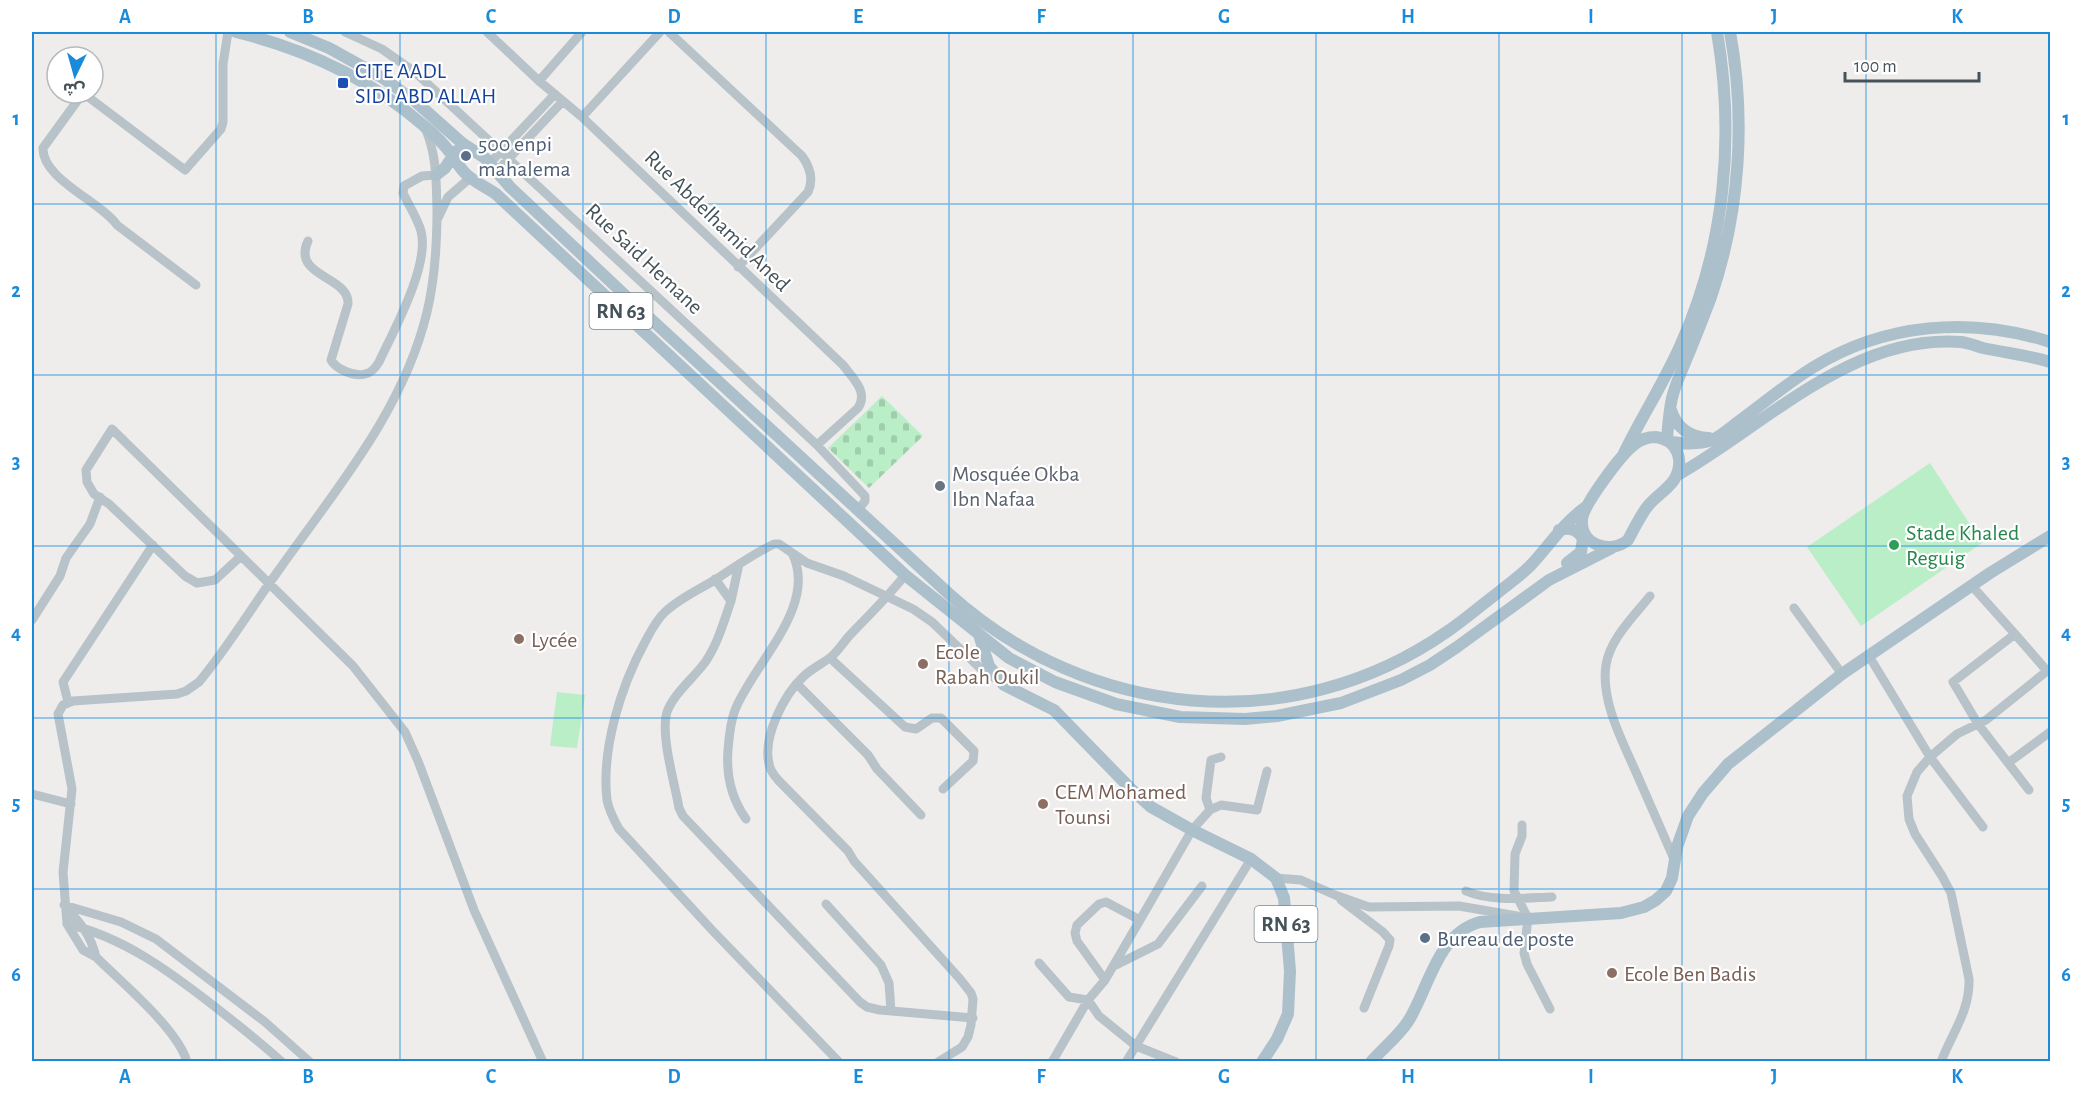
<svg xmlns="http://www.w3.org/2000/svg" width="2082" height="1093" font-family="'Alegreya Sans','Noto Sans Arabic',sans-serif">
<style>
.cemetery{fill:url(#cemetery-stones)}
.park{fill:#b9eec6}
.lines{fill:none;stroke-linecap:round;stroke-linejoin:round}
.minor{stroke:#b7c3c9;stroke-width:9}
.major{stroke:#abc0cb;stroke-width:12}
.grid{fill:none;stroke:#1a8bdb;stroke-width:1.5;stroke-opacity:0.55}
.transit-dot{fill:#1a4fb4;stroke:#fff;stroke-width:2}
.service-dot{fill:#5c6f8a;stroke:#fff;stroke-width:2}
.worship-dot{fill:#6b7280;stroke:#fff;stroke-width:2}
.leisure-dot{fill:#2e9e5b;stroke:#fff;stroke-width:2}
.education-dot{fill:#8d6e63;stroke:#fff;stroke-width:2}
.labels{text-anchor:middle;stroke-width:4.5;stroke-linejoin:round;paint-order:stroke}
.shield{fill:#fff;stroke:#7d868b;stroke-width:1.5}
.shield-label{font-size:21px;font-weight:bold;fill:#455259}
.transit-label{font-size:22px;fill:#164399;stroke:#fff;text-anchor:start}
.service-label{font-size:22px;fill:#4e5e75;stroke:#fff;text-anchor:start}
.street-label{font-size:22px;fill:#455259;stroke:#fff}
.worship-label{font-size:22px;fill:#5b616d;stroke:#fff;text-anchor:start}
.leisure-label{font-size:22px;fill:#27864d;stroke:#fff;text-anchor:start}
.education-label{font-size:22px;fill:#785e54;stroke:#fff;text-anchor:start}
.neatline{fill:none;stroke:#1a8bdb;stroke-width:2}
.grid-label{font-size:20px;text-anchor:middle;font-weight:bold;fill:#1a8bdb}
</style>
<defs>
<pattern id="cemetery-stones" width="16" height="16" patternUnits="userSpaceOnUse" patternTransform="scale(1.5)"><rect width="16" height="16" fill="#b9eec6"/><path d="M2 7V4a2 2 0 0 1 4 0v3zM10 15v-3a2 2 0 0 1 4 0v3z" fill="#a0ceac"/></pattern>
</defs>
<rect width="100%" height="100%" fill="#efecec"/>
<path class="cemetery" d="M882 396 923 436 869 488 828 448Z"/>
<path class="park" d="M1930 463 1982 543 1861 626 1807 547Z
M557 692 585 695 577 748 550 746Z"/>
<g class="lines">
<path class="minor" d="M345 32 382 49 416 73 817 445 865 496V501L858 510
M487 32 539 81 582 117 843 365C852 377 869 392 858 408L817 445
M669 32 802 156C810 167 814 179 808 192L738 267
M539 81 582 32
M582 117 660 32
M490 163 555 94
M497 171 563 101
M438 218 448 197 470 178
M308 241C291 277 350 276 348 304L331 360C336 369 354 377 365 374 372 373 376 367 379 362 394 330 430 265 421 231 417 217 409 206 403 193L404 186 422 176 436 175
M196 285 117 225C100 201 42 179 43 148L83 93 185 170 221 129 223 122V64L228 32
M240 557 215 580 197 583 185 576 109 504 94 494 87 482 86 470 112 429 353 666 405 732 418 761 474 910 543 1062
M905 575C888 597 868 616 849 636 843 643 838 651 831 657 823 663 813 668 805 675 784 694 759 741 771 770 773 774 776 778 779 781L848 851 854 861 960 979 971 993 973 999 971 1025 968 1037 962 1047 938 1062
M715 579 731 601 739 564
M1972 586 2015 634 1953 682 1978 724 2029 790
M1650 596C1634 616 1610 639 1606 665 1600 702 1625 746 1639 779 1651 806 1662 832 1674 859
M731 601C724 621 718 643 706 661 694 678 674 693 667 712 660 735 675 784 679 808L683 816 860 1002 867 1007 880 1010 973 1018
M1794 608 1842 674
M32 620 60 576 66 558 90 524 100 497
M1869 656 1930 757 1983 827
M830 658 905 727 916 729 932 718H941L974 751 973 761 943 789
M797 684 868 755 877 769 921 815
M68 702 63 682 153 545
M2008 763 2050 732
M32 794 71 804
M1210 810 1221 805 1257 810 1267 771
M746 819C731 798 726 776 728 750 729 737 730 723 735 710 753 664 819 606 792 553
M1522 825V836L1515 854 1514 891 1528 918 1524 953 1527 964 1550 1009
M1276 878 1301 880 1335 895 1369 907 1459 906 1517 916
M1466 891C1491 902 1525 898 1552 897
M1341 900 1383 932 1390 940 1389 946 1364 1008
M826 904 881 965 889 983 891 1011
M64 905 121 922 156 939 265 1022 310 1062
M64 905C79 921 91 935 96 957
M67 924C123 937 169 971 214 1006 237 1024 260 1042 282 1062
M1039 963 1069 997 1088 1000 1099 1016 1136 1046 1176 1062
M1116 965 1158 944 1202 886
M1105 980 1140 920
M187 1062C178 1029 121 982 96 957L83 950 67 924 63 872 72 789 58 714 63 705 73 701 177 694 186 691 199 682C229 646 253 605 281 567 337 488 404 409 427 312 435 279 437 243 437 209 436 180 437 155 425 128
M839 1062 712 930 619 829C614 820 609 811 607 800 601 749 621 686 645 642 651 631 656 620 665 612 680 598 698 590 715 580 735 567 753 554 774 544H779L807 563 844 576 913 609 932 622 981 669 996 679
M1052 1062 1088 1000 1105 980 1077 941 1075 933 1077 925 1099 904 1106 902 1140 920 1192 830 1210 810 1206 798 1211 760 1221 757
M1126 1062 1251 859
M1941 1062C1952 1033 1970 1011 1969 979L1951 893 1942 876 1915 834 1909 819 1907 796 1917 772 1930 757 1957 734 1986 720 2047 671 2015 634"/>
<path class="major" d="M236 32C305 49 370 79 423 125 434 134 444 144 452 155 456 162 460 168 466 174 474 182 486 187 496 194L905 575 1009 658 1055 682 1116 704 1180 717 1245 719 1277 716 1341 703 1401 680 1430 665 1457 647 1549 580 1612 548
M290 32 329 48 383 78 416 102 462 143 485 158 510 187 628 298 948 593C1088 720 1292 740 1448 631 1464 620 1479 607 1495 595 1507 585 1519 577 1530 566 1549 546 1563 523 1586 507
M436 175 445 168 456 151
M1671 410C1676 427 1690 438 1709 438
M1656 437C1678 440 1685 461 1674 480 1667 490 1655 497 1647 507 1639 518 1634 529 1628 540 1610 555 1580 545 1582 519 1584 504 1622 453 1635 444 1641 439 1648 437 1656 437Z
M1667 439C1668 426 1669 412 1672 398 1675 385 1681 373 1686 360 1695 339 1703 318 1711 297 1740 212 1746 119 1730 32
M1671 442C1685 444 1699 445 1712 440 1723 435 1732 426 1742 419 1765 402 1788 383 1812 368 1884 323 1971 316 2050 342
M1624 453C1642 416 1665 381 1681 344 1725 246 1735 137 1717 32
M1676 476C1765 426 1850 334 1961 342 1969 343 1976 346 1983 348 2006 353 2028 355 2050 362
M1559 530C1570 527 1577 529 1583 539L1581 552 1567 563
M979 635 989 666 1004 685 1054 710 1131 789 1151 807 1192 830 1251 859 1276 878 1284 898 1290 971 1288 1014 1277 1039 1262 1062
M1371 1062C1383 1048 1399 1036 1409 1020 1429 987 1438 933 1480 922L1621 913 1644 907 1656 900 1666 891 1672 878 1677 847 1688 816 1703 793 1728 764 1842 674 1990 573 2050 536"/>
</g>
<path class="grid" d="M216 32V1062M400 32V1062M583 32V1062M766 32V1062M949 32V1062M1133 32V1062M1316 32V1062M1499 32V1062M1682 32V1062M1866 32V1062M32 204H2050M32 375H2050M32 546H2050M32 718H2050M32 889H2050"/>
<rect class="transit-dot" x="337" y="77" width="12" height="12" rx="3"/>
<g class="service-dot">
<circle cx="466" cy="156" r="6"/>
<circle cx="1425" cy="938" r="6"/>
</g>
<circle class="worship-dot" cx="940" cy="486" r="6"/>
<circle class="leisure-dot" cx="1894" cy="545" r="6"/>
<g class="education-dot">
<circle cx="519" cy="639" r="6"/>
<circle cx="923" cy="664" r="6"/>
<circle cx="1043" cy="804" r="6"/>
<circle cx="1612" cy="973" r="6"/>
</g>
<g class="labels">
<g class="shield">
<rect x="589.5" y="293" width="63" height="36" rx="4.5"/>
<rect x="1254.5" y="906" width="63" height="36" rx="4.5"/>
</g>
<g class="shield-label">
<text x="621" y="318">RN 63</text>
<text x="1286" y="931">RN 63</text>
</g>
<g class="transit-label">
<text x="355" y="78">CITE AADL<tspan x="355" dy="25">SIDI ABD ALLAH</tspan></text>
</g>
<g class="service-label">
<text x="478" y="151">500 enpi<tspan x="478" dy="25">mahalema</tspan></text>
<text x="1437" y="946">Bureau de poste</text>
</g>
<g class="street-label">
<text transform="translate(718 220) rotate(44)" y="8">Rue Abdelhamid Aned</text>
<text transform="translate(645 258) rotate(43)" y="8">Rue Said Hemane</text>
</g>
<g class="worship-label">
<text x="952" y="481">Mosquée Okba<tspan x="952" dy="25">Ibn Nafaa</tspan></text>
</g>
<g class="leisure-label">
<text x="1906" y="540">Stade Khaled<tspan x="1906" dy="25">Reguig</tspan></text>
</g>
<g class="education-label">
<text x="531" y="647">Lycée</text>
<text x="935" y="659">Ecole<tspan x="935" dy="25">Rabah Oukil</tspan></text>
<text x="1055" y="799">CEM Mohamed<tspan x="1055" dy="25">Tounsi</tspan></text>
<text x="1624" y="981">Ecole Ben Badis</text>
</g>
</g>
<rect width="2082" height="1093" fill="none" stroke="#ffffff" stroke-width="66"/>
<g transform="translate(75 75) rotate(185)"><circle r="28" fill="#ffffff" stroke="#b5babd" stroke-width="1.5"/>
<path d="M0-4.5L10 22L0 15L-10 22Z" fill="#1a8bdb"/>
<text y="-9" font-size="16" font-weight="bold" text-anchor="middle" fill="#455259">ش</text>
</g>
<path d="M1845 72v9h134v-9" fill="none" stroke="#455259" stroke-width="3"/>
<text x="1854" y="72" font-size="18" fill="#455259" stroke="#ffffff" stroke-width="4.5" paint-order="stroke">100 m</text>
<rect x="33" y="33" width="2016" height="1027" class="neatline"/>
<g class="grid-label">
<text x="125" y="23">A</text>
<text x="308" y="23">B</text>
<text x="491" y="23">C</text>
<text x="674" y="23">D</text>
<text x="858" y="23">E</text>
<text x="1041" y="23">F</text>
<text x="1224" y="23">G</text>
<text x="1408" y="23">H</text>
<text x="1591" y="23">I</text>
<text x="1774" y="23">J</text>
<text x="1957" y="23">K</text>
<text x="16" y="125">1</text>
<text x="2066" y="125">1</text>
<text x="16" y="297">2</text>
<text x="2066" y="297">2</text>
<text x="16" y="468">3</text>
<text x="2066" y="468">3</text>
<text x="16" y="639">4</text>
<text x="2066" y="639">4</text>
<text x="16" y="810">5</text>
<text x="2066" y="810">5</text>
<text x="16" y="981">6</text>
<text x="2066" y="981">6</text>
<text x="125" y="1083">A</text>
<text x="308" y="1083">B</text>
<text x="491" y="1083">C</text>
<text x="674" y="1083">D</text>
<text x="858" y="1083">E</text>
<text x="1041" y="1083">F</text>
<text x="1224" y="1083">G</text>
<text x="1408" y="1083">H</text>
<text x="1591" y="1083">I</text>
<text x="1774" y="1083">J</text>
<text x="1957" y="1083">K</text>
</g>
</svg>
